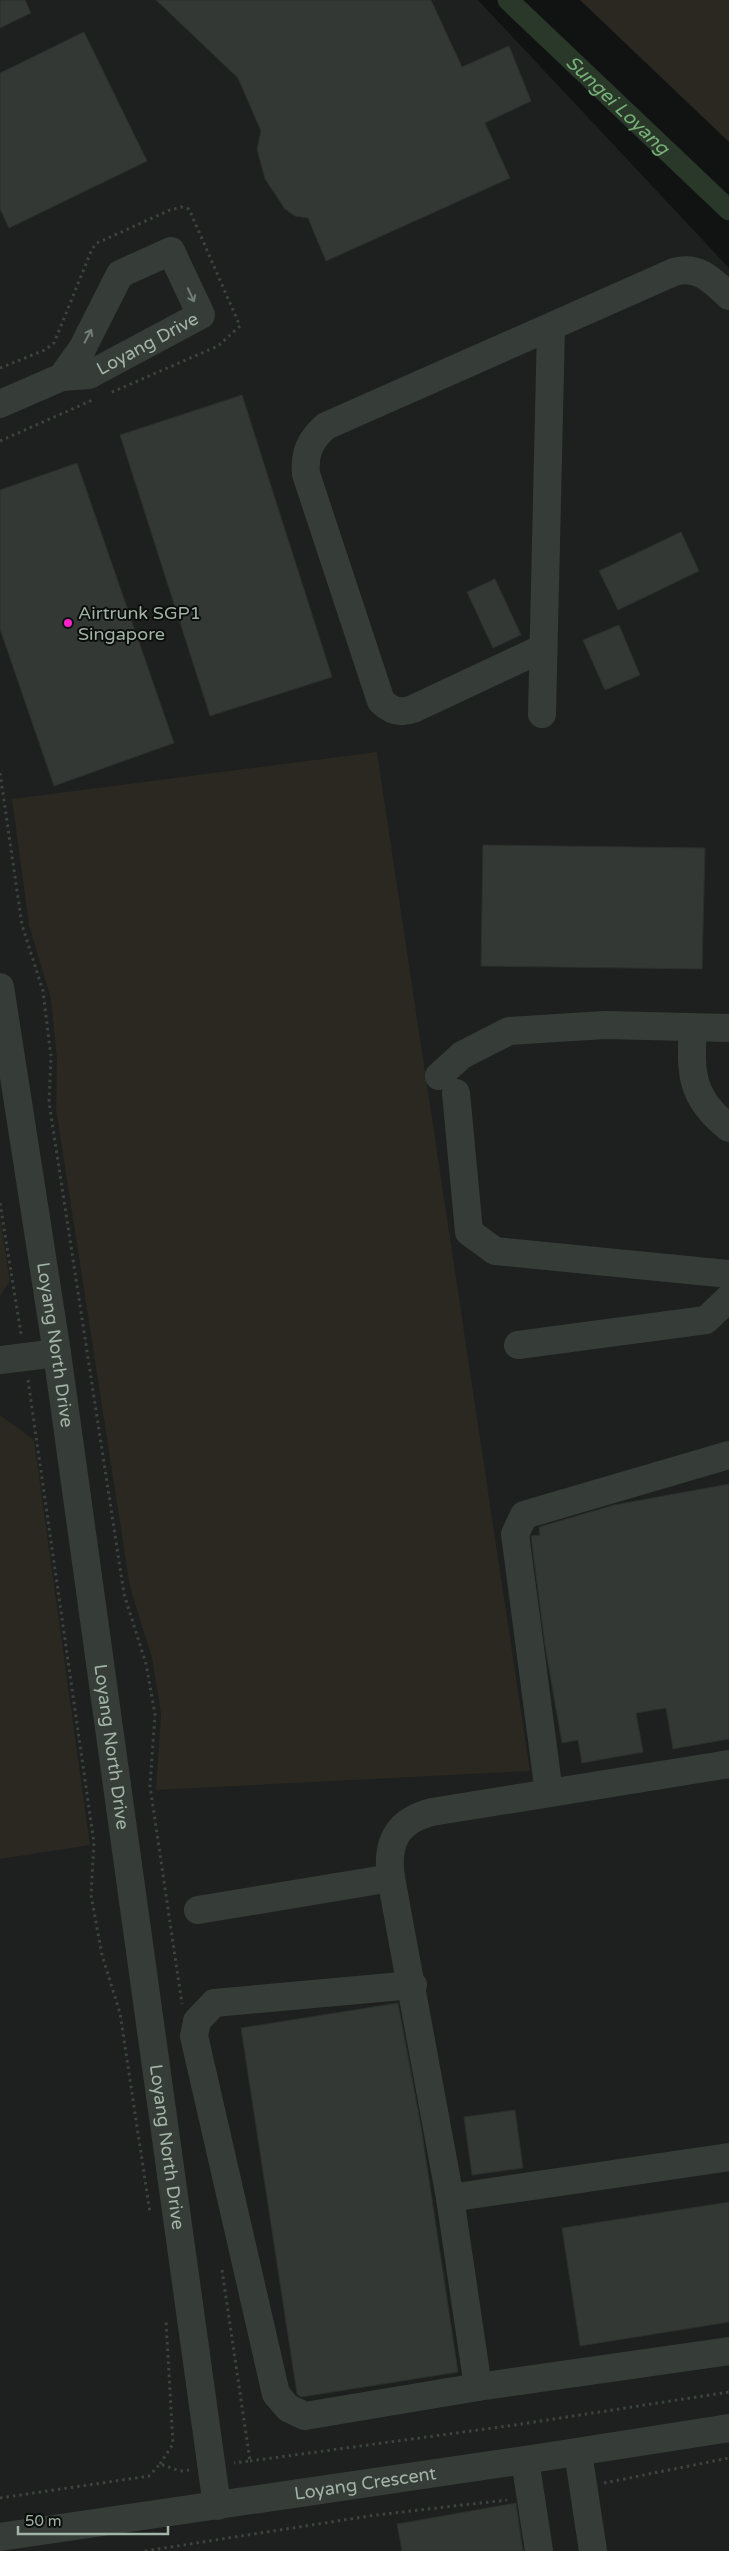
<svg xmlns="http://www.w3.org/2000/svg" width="729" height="2551" font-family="'Varela Round',sans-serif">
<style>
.built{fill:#1d201e}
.green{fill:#2a2821}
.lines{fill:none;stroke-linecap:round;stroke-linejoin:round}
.canal{stroke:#293829;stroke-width:21}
.building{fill:#333834;stroke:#2b2f2d}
.path{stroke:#3c443e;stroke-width:3;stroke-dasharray:2.5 4;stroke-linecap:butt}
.minor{stroke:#363d39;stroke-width:28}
.oneway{stroke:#717e75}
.poi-dot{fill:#f824ca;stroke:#0c0e0d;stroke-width:2}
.labels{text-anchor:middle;stroke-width:4;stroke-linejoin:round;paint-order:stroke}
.street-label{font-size:18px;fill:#a2b4a6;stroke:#0c0e0d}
.poi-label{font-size:18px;fill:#a2b4a6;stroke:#0c0e0d;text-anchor:start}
.water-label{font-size:19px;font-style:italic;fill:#77b178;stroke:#0c0e0d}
</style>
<rect width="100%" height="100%" fill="#111312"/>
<path class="built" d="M0 0H478L729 268V2551H0Z"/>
<path class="green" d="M580 0H729V142Z
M377 752 530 1771 156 1790 161 1714 152 1658 130 1587 56 1109 57 1059 51 999 29 925 12 799Z
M0 1218 10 1281 0 1296Z
M0 1415 34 1440 90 1845 0 1859Z"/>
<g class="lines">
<path class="canal" id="s1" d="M508 0 729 210"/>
</g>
<path class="building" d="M0 0H25L31 13 0 28Z
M156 0H431L462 67 509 46 531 101 485 123 510 178 326 261 308 218 295 216 285 209 265 179 257 149 261 131 238 78Z
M84 32 147 161 9 228 0 209V73Z
M242 395 332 677 210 716 120 435Z
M77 463 174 743 54 786 0 629V490Z
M681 532 699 571 618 610 599 571Z
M495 579 521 635 493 648 467 592Z
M619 625 640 675 605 690 583 640Z
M483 845 705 848 702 969 481 966Z
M729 1484V1739L673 1749 666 1708 636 1713 643 1752 582 1763 578 1740 562 1743 545 1646 531 1536 540 1535 539 1527 614 1505Z
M398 2003 421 2126 458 2372 301 2397 297 2394 241 2028Z
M515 2110 523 2168 472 2175 464 2117Z
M729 2202V2322L580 2346 562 2228Z
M516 2503 523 2551H402L397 2524Z"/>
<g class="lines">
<path class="path" d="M0 368 45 350 54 343 92 249 97 243 170 210 181 207 189 209 240 326 218 346 110 393
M0 441 95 399
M0 773 22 925 43 991 51 1057 49 1102 124 1594 146 1664 155 1714 150 1786 182 2004
M0 1203 21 1334
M28 1380 94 1843 91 1895 102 1955 120 2013 150 2213
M222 2270 250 2461 234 2463
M250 2461 515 2425 729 2392
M160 2464 173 2444 166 2321
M604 2483 729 2458
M0 2498 149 2476 160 2464 180 2471 189 2470
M145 2551 376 2515 507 2500"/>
<g class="minor">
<path id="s2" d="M0 404 62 377 89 375 201 315 171 251 120 274 82 349 62 377"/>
<path d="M543 648 413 709C400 714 391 711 381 701L306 474C304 453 310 440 326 426L674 272C698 265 712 280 729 296"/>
<path d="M542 714 551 328"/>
<path id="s3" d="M0 987 57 1353 217 2506"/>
<path d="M693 1028C690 1074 691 1098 729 1128"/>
<path d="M439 1076 462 1055 509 1031 605 1025 729 1028"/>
<path d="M456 1093 469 1232 495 1251 729 1274"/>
<path d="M518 1345 706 1320 729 1298"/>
<path d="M0 1360 57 1353"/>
<path d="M549 1793 515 1534 524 1515 729 1455"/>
<path d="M198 1910 391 1878"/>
<path d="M413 1985 214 2003 197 2021 194 2036 276 2394 288 2408 305 2416 478 2387 729 2351"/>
<path d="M450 2198 729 2157"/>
<path d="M478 2387 450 2198 391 1878C386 1843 396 1821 432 1812L729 1764"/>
<path d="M578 2452 593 2551"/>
<path d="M525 2460 539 2551"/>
<path id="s4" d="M0 2537 525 2460 729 2428"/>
</g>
</g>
<defs><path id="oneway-shaft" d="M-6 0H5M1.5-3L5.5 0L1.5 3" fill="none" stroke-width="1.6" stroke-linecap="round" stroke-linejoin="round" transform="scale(1.25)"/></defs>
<g class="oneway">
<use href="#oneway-shaft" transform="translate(191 295) rotate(65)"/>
<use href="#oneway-shaft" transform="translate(88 336) rotate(-63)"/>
</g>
<circle class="poi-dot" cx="68" cy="623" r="5"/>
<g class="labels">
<g class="street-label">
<text dy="6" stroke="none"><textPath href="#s2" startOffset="161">Loyang Drive</textPath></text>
<text dy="6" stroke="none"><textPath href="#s3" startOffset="362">Loyang North Drive</textPath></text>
<text dy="6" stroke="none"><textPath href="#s3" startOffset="768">Loyang North Drive</textPath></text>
<text dy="6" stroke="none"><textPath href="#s3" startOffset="1172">Loyang North Drive</textPath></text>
<text dy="6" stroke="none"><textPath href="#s4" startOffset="369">Loyang Crescent</textPath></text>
</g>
<g class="poi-label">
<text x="78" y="619">Airtrunk SGP1<tspan x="78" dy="21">Singapore</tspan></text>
</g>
<g class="water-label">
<text dy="7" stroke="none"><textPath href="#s1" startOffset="152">Sungei Loyang</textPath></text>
</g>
</g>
<path d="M18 2526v8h150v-8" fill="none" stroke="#a2b4a6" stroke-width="2.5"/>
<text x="25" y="2526" font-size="15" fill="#a2b4a6" stroke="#0c0e0d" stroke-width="4" paint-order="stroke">50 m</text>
</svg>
